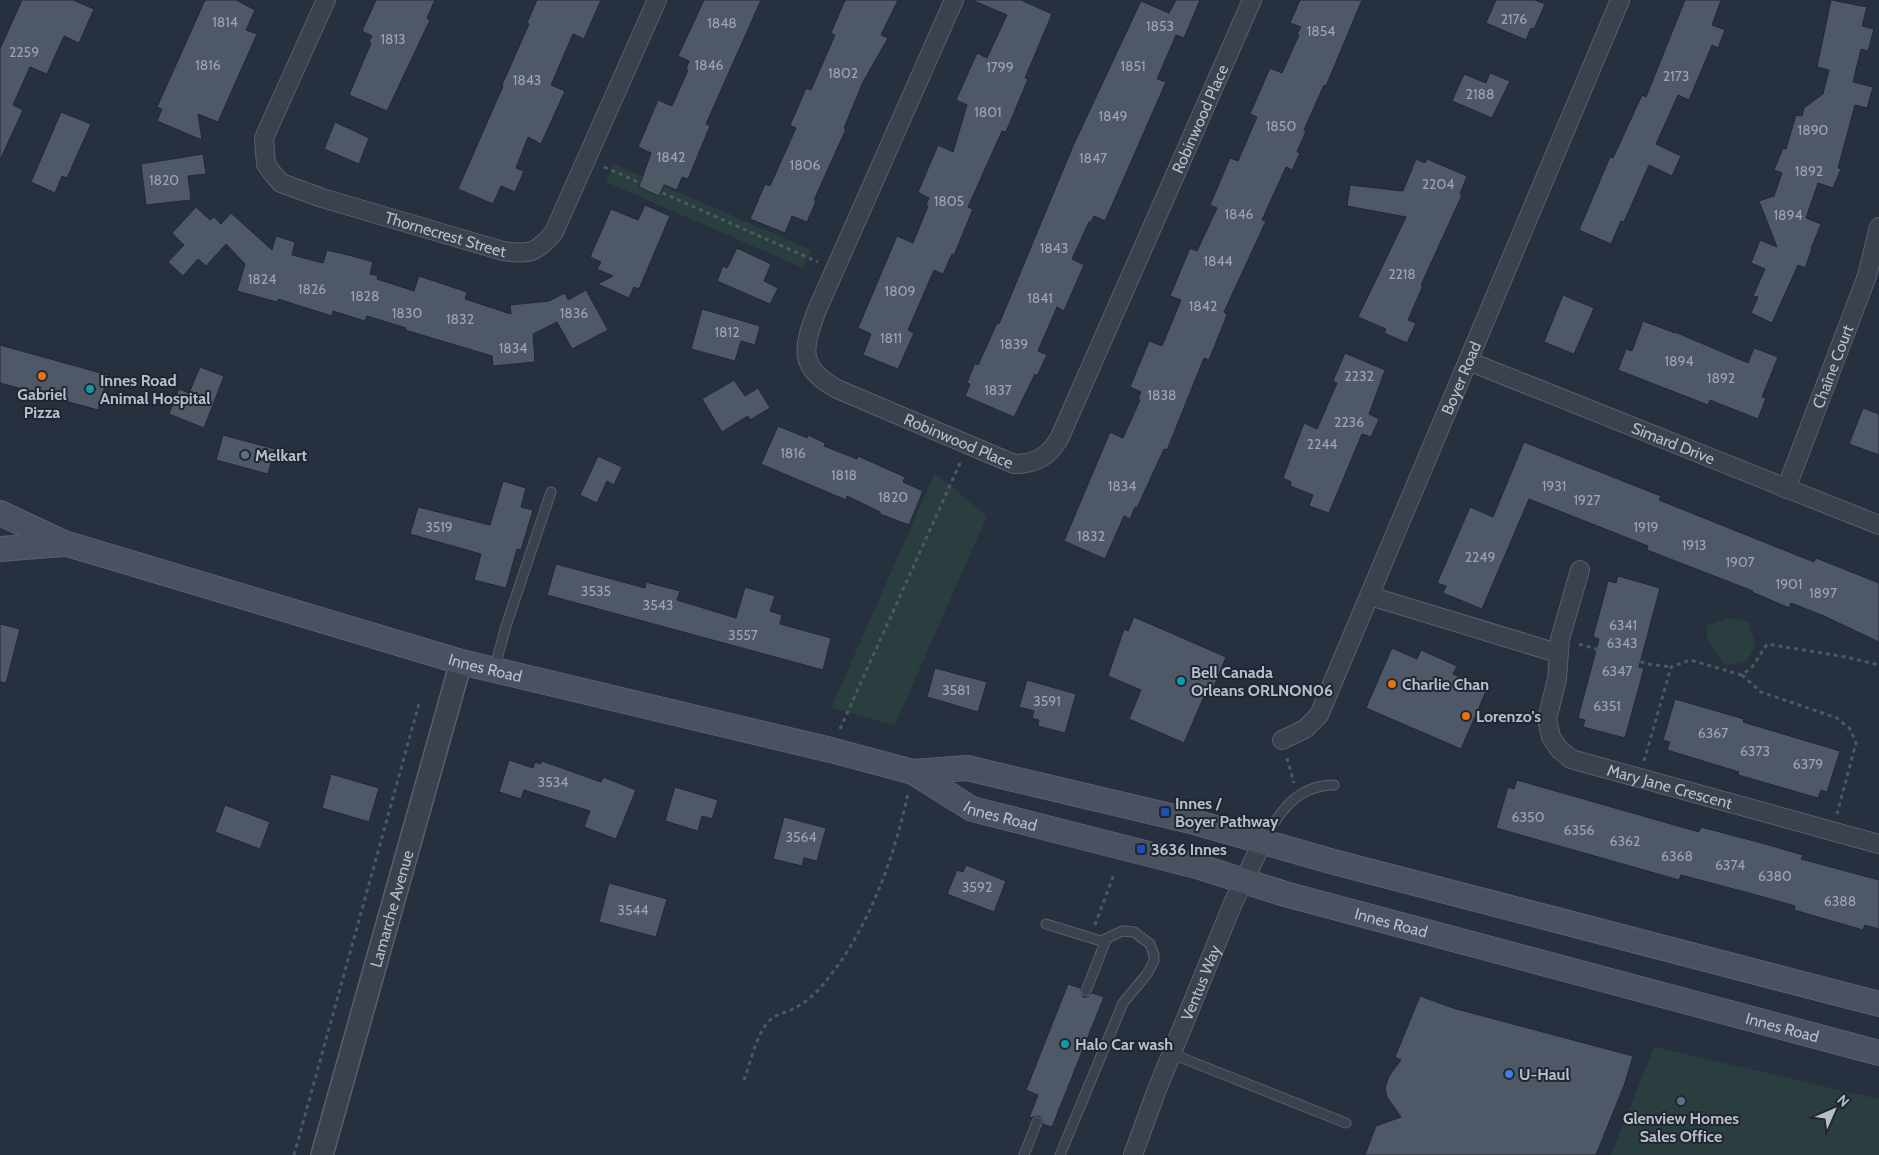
<svg xmlns="http://www.w3.org/2000/svg" width="1879" height="1155" font-family="Cabin,sans-serif">
<style>
.green{fill:#2a3e40}
.building{fill:#4e5867;stroke:#222935}
.lines{fill:none;stroke-linecap:round;stroke-linejoin:round}
.service-casing{stroke:#59606c;stroke-width:11}
.minor-casing{stroke:#59606c;stroke-width:20}
.tertiary-casing{stroke:#59606c;stroke-width:24}
.secondary-casing{stroke:#59606c;stroke-width:26}
.path{stroke:#495b5e;stroke-width:3;stroke-dasharray:4 4;stroke-linecap:butt}
.service{stroke:#3b424e;stroke-width:9}
.minor{stroke:#3b424e;stroke-width:18}
.tertiary{stroke:#3b424e;stroke-width:21}
.secondary{stroke:#4a5261;stroke-width:24}
.food-dot{fill:#e8710a;stroke:#202733;stroke-width:2}
.culture-dot{fill:#0f9aa8;stroke:#202733;stroke-width:2}
.service-dot{fill:#5c6f8a;stroke:#202733;stroke-width:2}
.transit-dot{fill:#1a4fb4;stroke:#202733;stroke-width:2}
.shop-dot{fill:#3f7fe0;stroke:#202733;stroke-width:2}
.labels{text-anchor:middle;stroke-width:4;stroke-linejoin:round;paint-order:stroke}
.number-label{font-size:14px;fill:#9ea4b0}
.street-label{font-size:16px;fill:#b8bec9;stroke:#202733}
.poi-label{font-size:16px;font-weight:bold;fill:#b8bec9;stroke:#202733;text-anchor:start}
</style>
<rect width="100%" height="100%" fill="#27303e"/>
<path class="green" d="M614 164 811 250 803 268 606 182Z
M935 473 987 516 897 720 895 725 831 708Z
M1728 618 1748 622 1756 645 1747 661 1725 665 1708 640 1706 626Z
M1654 1047 1879 1099V1155H1611Z"/>
<path class="building" d="M22 0H73L94 9 79 43 64 36 47 74 30 67 13 105 23 110 0 160V49Z
M205 0H236L255 10 246 30 257 34 218 122 198 114 202 140 157 121 162 109 157 107Z
M376 0H435L427 18 430 20 387 111 349 95 371 43 369 42 372 36 362 31Z
M537 0H601L584 39 573 34 551 85 565 91 541 144 528 137 516 168 524 171 515 192 501 186 493 204 458 189 503 86 502 85 529 24 527 23Z
M704 0H761L706 124 710 126 688 179 682 177 677 190 664 185 659 196 639 187 651 153 638 147 658 100 672 106 688 70 686 69 689 61 678 56Z
M845 0H898L881 35 888 38 863 82 844 128 846 129 814 200 816 201 807 222 792 216 785 233 750 219 765 184 770 186 796 128 790 125 795 114 806 88 811 90 835 35 831 33Z
M972 0H1021L1052 14 1025 78 1028 79 1006 132 1002 131 968 207 973 209 954 255 952 254 943 274 934 270 908 330 914 333 898 369 863 355 871 334 858 328 897 236 913 243 928 206 926 205 929 198 918 192 924 178 938 145 953 152 967 105 956 100 977 53 987 58 1007 15Z
M1176 0H1200L1184 38 1176 35 1157 79 1166 82 1105 221 1094 216 1091 222H1089L1072 259 1084 265 1064 311 1057 307 1038 351 1047 355 1037 376 1035 374 1014 417 965 396 970 384 967 383 975 363 978 365 997 323 999 324 1073 146 1141 1 1169 13Z
M1300 0H1362L1326 86 1324 85 1304 130 1306 131 1297 152 1300 153 1292 170 1286 167 1262 220 1266 221 1224 312 1227 315 1209 360 1204 358 1167 450 1164 449 1137 508 1135 507 1130 519 1124 516 1105 559 1064 541 1110 432 1123 438 1140 400 1138 399 1141 392 1130 387 1149 341 1162 346 1181 300 1170 296 1190 248 1197 251 1217 208 1210 205 1230 158 1238 161 1257 117 1250 114 1270 68 1282 73 1299 35 1297 34 1301 27 1290 23Z
M1496 0H1535L1545 4 1534 29 1531 28 1526 40 1486 23Z
M1685 0H1721L1712 25 1725 30 1718 48 1712 45 1689 100 1678 95 1656 144 1681 156 1672 176 1649 165 1624 222 1621 221 1611 244 1579 230 1610 157 1613 158 1642 95 1646 97Z
M1831 0 1867 7 1862 26 1874 29 1868 51 1861 49 1853 82 1873 87 1867 108 1855 105 1838 168 1841 169 1833 188 1818 183 1806 218 1821 224 1811 249H1812L1805 268 1798 265 1772 323 1751 313 1758 297 1753 296 1765 269 1751 263 1760 240 1777 247 1759 201 1774 196 1782 173 1774 170 1783 148 1786 149 1796 115 1802 116 1804 108 1823 94 1829 70 1817 67Z
M1490 73 1510 81 1492 118 1452 101 1464 74 1486 83Z
M61 112 91 124 67 178 62 176 55 193 31 182Z
M335 122 369 138 359 164 324 149Z
M203 154 206 174 188 176 191 200 146 205 141 164Z
M1416 159 1425 163 1427 159 1467 176 1460 194 1462 195 1421 285H1423L1408 320 1416 323 1407 343 1384 333 1386 329 1358 317 1406 217 1347 206 1350 185 1403 191Z
M645 205 670 216 639 289 634 287 629 298 598 284 613 276 597 269 601 262 590 257 611 209 638 220Z
M196 207 210 220 214 217 221 224 231 213 272 250 276 236 295 242 292 255 323 263 327 250 352 256 373 262 370 274 378 276 377 279 414 291 419 276 467 292 465 299 511 314 510 305 549 301 565 293 568 300 586 290 608 330 572 349 557 322 533 334 535 362 493 366 492 356 405 330 406 328 367 316 365 321 333 311 332 316 278 299 277 302 237 291 245 264 226 244 206 266 198 259 183 276 168 262 184 245 172 233Z
M737 248 771 264 764 281 778 288 770 304 717 281 723 266 727 268Z
M1563 295 1594 308 1574 354 1544 342Z
M702 309 760 326 755 345 741 341 735 361 691 349Z
M1643 321 1675 333V332L1748 363 1754 348 1778 357 1762 397 1766 398 1758 419 1710 400 1708 405 1618 370 1626 349 1632 351Z
M0 345 108 375 98 410 0 383Z
M1345 353 1385 370 1369 414 1379 419 1371 437 1362 434 1329 513 1309 506 1313 495 1290 486 1291 482 1283 478 1304 423 1317 429 1337 383 1333 381Z
M200 367 224 376 204 428 169 414 179 389 189 393Z
M734 380 745 396 758 388 770 408 750 420 748 416 722 432 702 399Z
M1863 408 1879 414V455L1849 444Z
M778 426 807 438 808 435 825 443 824 446 857 459 858 456 905 477 903 482 923 491 909 525 880 514V512L847 496 846 500 761 464Z
M223 435 275 449 268 474 216 460Z
M1524 442 1661 496 1659 500 1814 562 1816 558 1879 583V642L1824 616 1791 603 1789 608 1752 592 1753 591 1647 550 1648 546 1529 499 1482 609 1443 593 1446 586 1437 583 1470 507 1493 517Z
M598 456 622 467 614 485 607 481 597 503 580 495Z
M503 481 526 488 521 507 533 510 521 550 517 549 506 588 474 580 481 554 410 534 418 507 490 525Z
M556 564 645 588 646 582 680 591 677 600 736 618 745 587 775 596 770 611 782 615 780 624 831 638 823 670 547 595Z
M1618 576 1660 588 1639 667 1644 668 1625 738 1583 727 1585 720 1578 718 1599 639 1593 637 1608 581 1616 583Z
M1134 617 1226 657 1210 696 1205 694 1184 743 1129 719 1141 690 1108 676 1124 629 1128 631Z
M0 624 20 629 6 683 0 682Z
M1392 648 1417 659 1421 650 1457 666 1453 674 1487 689 1461 749 1366 708Z
M935 668 987 682 978 712 927 697Z
M1027 680 1076 694 1065 733 1038 726 1039 720 1032 718 1034 711 1019 707Z
M1675 699 1744 719 1743 722 1840 751 1827 792 1821 790 1818 798 1738 775 1739 772 1667 750 1670 742 1663 740Z
M509 760 533 768 535 762 540 764 542 761 601 782 603 777 636 790 616 839 584 827 590 811 524 790 521 799 499 792Z
M331 774 379 788 369 822 322 808Z
M1517 780 1699 832 1701 827 1765 844 1803 855 1801 859 1879 880V929L1865 925 1863 930 1794 910 1795 906 1760 896 1681 875 1679 880 1496 828 1508 787 1514 789Z
M675 787 718 800 712 819 702 816 698 831 665 821Z
M225 805 270 822 260 849 215 832Z
M784 817 826 828 817 861 804 858 802 866 773 859Z
M966 865 1006 881 994 912 947 894 957 870 963 872Z
M609 883 667 899 656 937 599 922Z
M1068 984 1080 988 1083 997H1087L1092 993 1104 997 1052 1127 1043 1124 1042 1119 1039 1116 1029 1118 1038 1095 1026 1090Z
M1420 996 1453 1008 1633 1056 1625 1083 1596 1155H1365L1376 1126 1401 1117 1387 1097 1385 1088 1389 1076 1401 1060 1395 1057Z"/>
<g class="lines">
<g class="service-casing">
<path id="service" d="M494 670 506 626 551 492
M1263 840C1280 812 1297 785 1334 785
M1046 924 1101 941 1122 931 1134 932 1150 944 1154 955V961L1147 974 1123 1003 1060 1155
M1086 991 1106 940
M1172 1054 1346 1123
M1024 1155 1037 1122"/>
</g>
<g class="minor-casing">
<g id="minor">
<path id="s1" d="M326 0 264 138 266 164 273 174 281 183 322 198 503 251C529 255 537 253 554 232L657 0"/>
<path id="s2" d="M954 0 817 310C803 348 797 367 837 389L1014 464C1035 464 1048 457 1059 439L1252 0"/>
<path id="s3" d="M1468 361 1879 525"/>
<path id="s4" d="M1786 489 1867 276 1879 227"/>
<path id="s5" d="M1580 570 1560 639 1557 679 1547 719 1551 737 1559 749 1571 759 1879 844"/>
<path d="M1370 596 1557 653"/>
<path id="s6" d="M1282 740 1305 729 1319 715 1620 0"/>
<path id="s7" d="M1133 1155 1156 1092 1233 903 1263 841"/>
</g>
</g>
<g class="tertiary-casing">
<g id="tertiary">
<path id="s8" d="M322 1155 461 662"/>
</g>
</g>
<g class="secondary-casing">
<g id="secondary">
<path id="s9" d="M0 513 64 543 461 662 831 750 913 772 967 768 1191 821 1330 861 1879 1004"/>
<path d="M0 549 63 544"/>
<path id="s10" d="M913 772 972 809 1200 867 1285 894 1879 1053"/>
</g>
</g>
<path class="path" d="M604 167 818 262
M1579 644 1648 664 1671 667
M1742 675 1761 692 1837 718 1850 729 1856 743 1837 814
M840 729 961 461
M1287 758 1294 783
M1644 761 1671 667 1690 660 1742 675 1753 666 1767 644 1846 657 1879 665
M1095 925 1114 874
M744 1080C751 1062 756 1034 770 1020 776 1014 785 1013 793 1009 809 1001 820 989 830 976 870 925 894 857 908 794
M294 1155 420 700"/>
<use href="#service" class="service"/>
<use href="#minor" class="minor"/>
<use href="#tertiary" class="tertiary"/>
<use href="#secondary" class="secondary"/>
</g>
<g class="food-dot">
<circle cx="42" cy="376" r="5"/>
<circle cx="1392" cy="684" r="5"/>
<circle cx="1466" cy="716" r="5"/>
</g>
<g class="culture-dot">
<circle cx="90" cy="389" r="5"/>
<circle cx="1181" cy="681" r="5"/>
<circle cx="1065" cy="1044" r="5"/>
</g>
<g class="service-dot">
<circle cx="245" cy="455" r="5"/>
<circle cx="1681" cy="1101" r="5"/>
</g>
<g class="transit-dot">
<rect x="1160" y="807" width="10" height="10" rx="2.5"/>
<rect x="1136" y="844" width="10" height="10" rx="2.5"/>
</g>
<circle class="shop-dot" cx="1509" cy="1074" r="5"/>
<g class="labels">
<g class="number-label">
<text x="1514" y="24">2176</text>
<text x="225" y="27">1814</text>
<text x="722" y="28">1848</text>
<text x="1160" y="31">1853</text>
<text x="1321" y="36">1854</text>
<text x="393" y="44">1813</text>
<text x="24" y="57">2259</text>
<text x="208" y="70">1816</text>
<text x="709" y="70">1846</text>
<text x="1133" y="71">1851</text>
<text x="1000" y="72">1799</text>
<text x="843" y="78">1802</text>
<text x="1676" y="81">2173</text>
<text x="527" y="85">1843</text>
<text x="1480" y="99">2188</text>
<text x="988" y="117">1801</text>
<text x="1113" y="121">1849</text>
<text x="1281" y="131">1850</text>
<text x="1813" y="135">1890</text>
<text x="671" y="162">1842</text>
<text x="1093" y="163">1847</text>
<text x="805" y="170">1806</text>
<text x="1809" y="176">1892</text>
<text x="164" y="185">1820</text>
<text x="1438" y="189">2204</text>
<text x="949" y="206">1805</text>
<text x="1239" y="219">1846</text>
<text x="1788" y="220">1894</text>
<text x="1054" y="253">1843</text>
<text x="1218" y="266">1844</text>
<text x="1402" y="279">2218</text>
<text x="262" y="284">1824</text>
<text x="312" y="294">1826</text>
<text x="900" y="296">1809</text>
<text x="365" y="301">1828</text>
<text x="1040" y="303">1841</text>
<text x="1203" y="311">1842</text>
<text x="407" y="318">1830</text>
<text x="574" y="318">1836</text>
<text x="460" y="324">1832</text>
<text x="727" y="337">1812</text>
<text x="891" y="343">1811</text>
<text x="1014" y="349">1839</text>
<text x="513" y="353">1834</text>
<text x="1679" y="366">1894</text>
<text x="1359" y="381">2232</text>
<text x="1721" y="383">1892</text>
<text x="998" y="395">1837</text>
<text x="1162" y="400">1838</text>
<text x="1349" y="427">2236</text>
<text x="1322" y="449">2244</text>
<text x="793" y="458">1816</text>
<text x="844" y="480">1818</text>
<text x="1122" y="491">1834</text>
<text x="1554" y="491">1931</text>
<text x="893" y="502">1820</text>
<text x="1587" y="505">1927</text>
<text x="439" y="532">3519</text>
<text x="1646" y="532">1919</text>
<text x="1091" y="541">1832</text>
<text x="1694" y="550">1913</text>
<text x="1480" y="562">2249</text>
<text x="1740" y="567">1907</text>
<text x="1789" y="589">1901</text>
<text x="596" y="596">3535</text>
<text x="1823" y="598">1897</text>
<text x="658" y="610">3543</text>
<text x="1623" y="630">6341</text>
<text x="743" y="640">3557</text>
<text x="1622" y="648">6343</text>
<text x="1617" y="676">6347</text>
<text x="956" y="695">3581</text>
<text x="1047" y="706">3591</text>
<text x="1607" y="711">6351</text>
<text x="1713" y="738">6367</text>
<text x="1755" y="756">6373</text>
<text x="1808" y="769">6379</text>
<text x="553" y="787">3534</text>
<text x="1528" y="822">6350</text>
<text x="1579" y="835">6356</text>
<text x="801" y="842">3564</text>
<text x="1625" y="846">6362</text>
<text x="1677" y="861">6368</text>
<text x="1730" y="870">6374</text>
<text x="1775" y="881">6380</text>
<text x="977" y="892">3592</text>
<text x="1840" y="906">6388</text>
<text x="633" y="915">3544</text>
</g>
<g class="street-label">
<text dy="6" stroke="none"><textPath href="#s2" startOffset="1029">Robinwood Place</textPath></text>
<text dy="6" stroke="none"><textPath href="#s1" startOffset="374">Thornecrest Street</textPath></text>
<text dy="6" stroke="none"><textPath href="#s4" startOffset="131">Chaîne Court</textPath></text>
<text dy="6" stroke="none"><textPath href="#s6" startOffset="411">Boyer Road</textPath></text>
<text dy="6" stroke="none"><textPath href="#s2" startOffset="565">Robinwood Place</textPath></text>
<text dy="6" stroke="none"><textPath href="#s3" startOffset="221">Simard Drive</textPath></text>
<text dy="6" stroke="none"><textPath href="#s9" startOffset="510">Innes Road</textPath></text>
<text dy="6" stroke="none"><textPath href="#s5" startOffset="304">Mary Jane Crescent</textPath></text>
<text dy="6" stroke="none"><textPath href="#s10" startOffset="99">Innes Road</textPath></text>
<text dy="6" stroke="none"><textPath href="#s8" startOffset="256">Lamarche Avenue</textPath></text>
<text dy="6" stroke="none"><textPath href="#s10" startOffset="504">Innes Road</textPath></text>
<text dy="6" stroke="none"><textPath href="#s7" startOffset="185">Ventus Way</textPath></text>
<text dy="6" stroke="none"><textPath href="#s10" startOffset="909">Innes Road</textPath></text>
</g>
<g class="poi-label">
<text x="100" y="386">Innes Road<tspan x="100" dy="18">Animal Hospital</tspan></text>
<text x="42" y="400" text-anchor="middle">Gabriel<tspan x="42" dy="18">Pizza</tspan></text>
<text x="255" y="461">Melkart</text>
<text x="1191" y="678">Bell Canada<tspan x="1191" dy="18">Orleans ORLNON06</tspan></text>
<text x="1402" y="690">Charlie Chan</text>
<text x="1476" y="722">Lorenzo's</text>
<text x="1175" y="809">Innes /<tspan x="1175" dy="18">Boyer Pathway</tspan></text>
<text x="1151" y="855">3636 Innes</text>
<text x="1075" y="1050">Halo Car wash</text>
<text x="1519" y="1080">U-Haul</text>
<text x="1681" y="1124" text-anchor="middle">Glenview Homes<tspan x="1681" dy="18">Sales Office</tspan></text>
</g>
</g>
<g transform="translate(1834 1110) rotate(45)" stroke="#202733" stroke-width="4" paint-order="stroke">
<path d="M0-4L9 19L0 12L-9 19Z" fill="#b8bec9"/>
<text y="-8" font-size="14" font-weight="bold" text-anchor="middle" fill="#b8bec9">N</text>
</g>
</svg>
